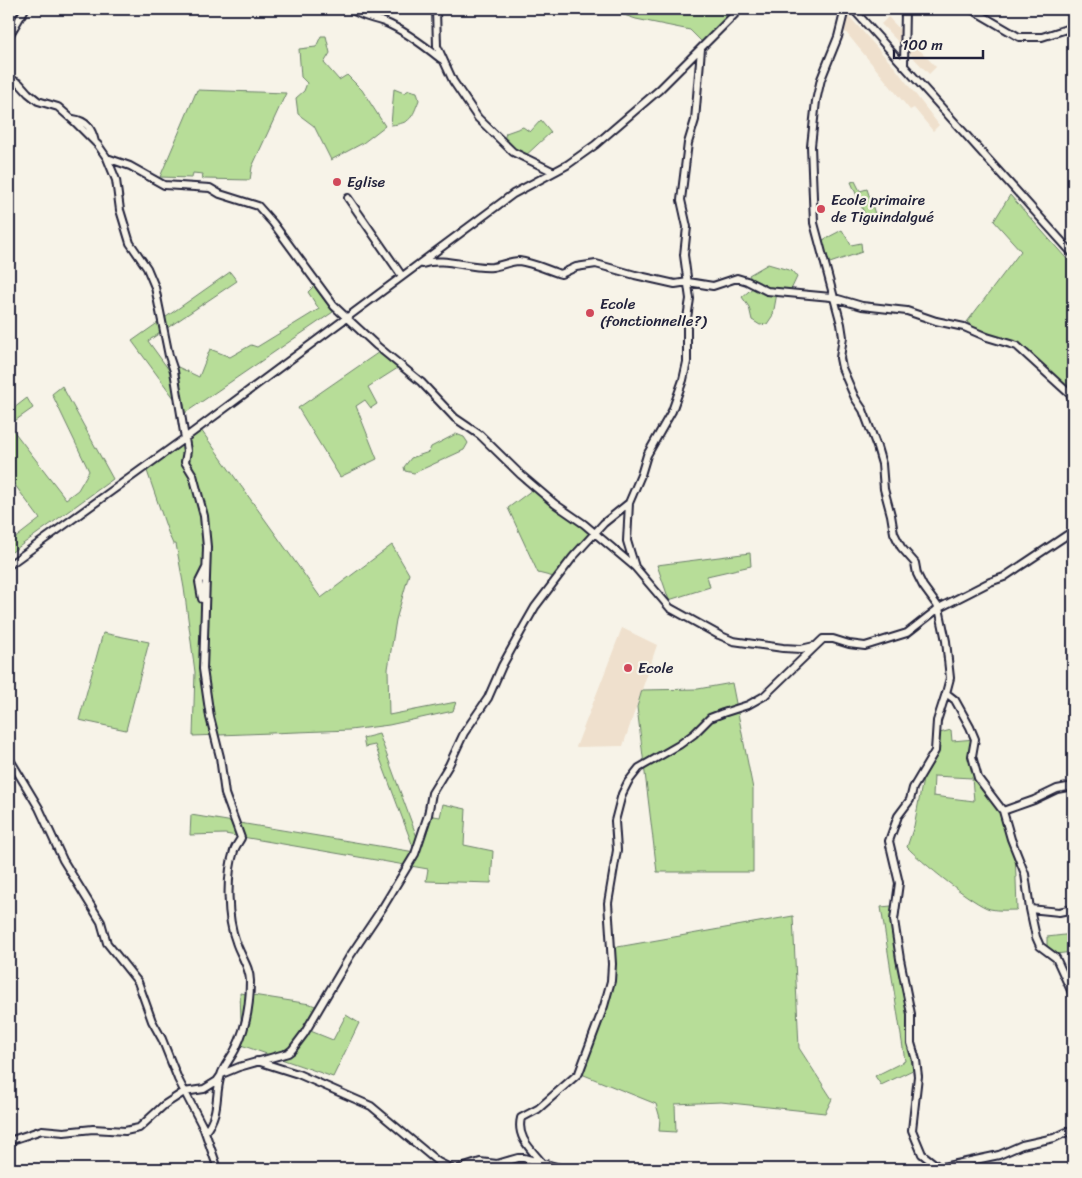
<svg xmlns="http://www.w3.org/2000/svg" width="1082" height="1178" font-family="Sriracha,sans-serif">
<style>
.built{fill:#efe0cd}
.green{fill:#b7dd98;stroke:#6c806a;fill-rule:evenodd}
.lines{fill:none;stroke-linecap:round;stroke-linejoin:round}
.minor-casing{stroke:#22223b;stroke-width:10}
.minor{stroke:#f7f3e8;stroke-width:6}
.poi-dot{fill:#d1495b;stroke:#f7f3e8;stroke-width:2}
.labels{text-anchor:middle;stroke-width:4.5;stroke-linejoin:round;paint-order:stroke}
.poi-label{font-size:15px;fill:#22223b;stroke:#f7f3e8;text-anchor:start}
</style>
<rect width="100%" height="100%" fill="#f7f3e8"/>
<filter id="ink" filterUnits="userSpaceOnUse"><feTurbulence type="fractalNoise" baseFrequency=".02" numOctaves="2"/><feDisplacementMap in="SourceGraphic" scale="10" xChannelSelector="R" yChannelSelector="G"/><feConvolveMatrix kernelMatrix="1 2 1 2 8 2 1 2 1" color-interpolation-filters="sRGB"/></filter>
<g filter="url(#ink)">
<path class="built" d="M847 14 896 69 939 125 933 131 914 108 910 110 844 30 842 25Z
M888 17 936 67 929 74 881 24Z
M622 628 657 645 623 746 576 747Z"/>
<path class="green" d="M614 9H740L704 44 690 30 636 19 621 14Z
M321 36H326L330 53 324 63 339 80 347 75 362 90 385 126 363 143 331 160 314 126 298 114 296 98 304 91 307 83 301 77 299 49 316 47Z
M394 89 404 93 409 90 417 92 419 100C412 118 411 123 391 125Z
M197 90 286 93 252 167 250 180 204 179 202 178 203 174 193 173 192 178 160 177Z
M541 120 551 132 523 158 503 143 506 133 523 127 530 132Z
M855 181 860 191 867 189 876 217 868 222 851 182Z
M1010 195 1073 266V397L1017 346 987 337 967 322 1021 251 994 221Z
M842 230 851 245 861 243 862 252 827 264 821 241Z
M768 264 792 271 797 277 789 294 777 293 773 315 767 324 760 325 752 320 749 307 742 297 755 286 749 275Z
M230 272 237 281 148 341 169 370 178 367 199 377 210 349 230 357 251 345 257 347 319 309 308 292 314 286 333 312 185 413 132 341Z
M382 350 401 366 368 387 377 404 371 408 365 400 356 406 377 459 340 477 298 408Z
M62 386 113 479 9 554V533L14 539 40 519 9 477V412L27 398 33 408 9 425 66 499 78 490 89 471 52 394Z
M201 430 321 598 392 545 409 574 396 620 388 669 389 715 456 702 453 711 389 725 350 730 193 736 195 672 184 588 176 544H173L169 535 146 468Z
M456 434 464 437 468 443 464 450 414 473 405 471 404 467 411 458 429 452 431 447Z
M536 487 595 533 558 578 538 573 508 508Z
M750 553 751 566 707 576 710 587 669 600 657 565Z
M103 633 149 642 126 730 79 720Z
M732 683 753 789V872H657L637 707 642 690 698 689Z
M951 730 952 741 975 739 972 756 978 778 1001 808 1015 849 1017 910C1008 910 998 911 990 909 974 905 919 860 907 847L914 826 925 769 935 751 936 734ZM934 776 972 778 974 801 933 796Z
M379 734 418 840 428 815 440 817 443 804 466 809 464 845 493 851 491 883 426 881 428 869 225 834 190 835 191 815 415 852 375 745 365 747 363 738Z
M891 906 911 1014 910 1030 917 1068 881 1085 875 1076 905 1061 881 907Z
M793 916 799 1048 832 1099 825 1113 721 1102 675 1104 676 1132 659 1131 660 1118 656 1104 579 1073 608 987 612 948Z
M1073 934V952L1055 954 1047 947V937Z
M240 993 310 1004 321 1008 308 1030 333 1040 346 1015 359 1023 333 1077 238 1044 241 1020Z"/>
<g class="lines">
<g class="minor-casing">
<path id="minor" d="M351 9C364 18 370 17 384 22 402 29 426 47 441 59
M436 9 437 46 453 81 478 118 513 152 554 172
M845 9 838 37 821 79 816 101 811 146 814 223 841 324 843 337 840 358 842 368 855 398 863 410 877 447 882 464 884 489 891 515 894 533 901 547 915 563 917 574 923 586 939 608 946 641 950 678 946 693 955 700 970 727 975 739 972 756 978 778 1003 811 1011 839 1025 874 1030 909 1036 937 1040 946 1056 958 1073 995
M853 9 1073 254
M971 9 1019 37H1042L1073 27
M9 36 25 9
M904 66 905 9
M9 78 20 84 28 93 38 101 58 107 75 122 98 145 107 158 116 180 120 210 130 243 147 268 155 287 169 356 174 371 187 451 185 462 193 475 204 516 207 547 203 669 210 717 220 757 225 794 241 838C239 842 235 847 234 851 226 875 227 919 236 942 240 955 250 967 250 981 250 1003 246 1028 236 1048 232 1057 224 1065 221 1075 214 1097 221 1111 205 1132
M73 119C87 121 92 129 95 142
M107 158 130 166 164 185 210 188 220 194 258 206 273 223 334 306 377 346 421 382 455 418 480 435 521 475 555 504 584 524 635 567
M348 198 402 276
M422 264C444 256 469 269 492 267 501 266 510 261 519 261 534 263 547 270 561 274L576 267 596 264 635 275 675 284 688 282 713 286 737 278 747 281 767 291 831 297 862 306 907 311 936 321 964 327 987 337 1017 346 1073 397
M629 503 627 541 635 567 670 608 719 635 733 641 783 648 801 649 814 646
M9 565 185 438 513 194 567 165 595 145 659 90 740 9
M202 599 199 582 206 568
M9 758 39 808 63 860 101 922 107 943 138 982 152 1021 162 1039 178 1079 204 1129 218 1169
M1003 811 1034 800 1057 789 1073 786
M1030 909 1059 912 1073 909
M257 1061 298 1074 371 1106 438 1162 452 1169
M9 1141 42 1130 64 1132 93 1129 125 1131 139 1128 164 1105 184 1092 204 1089 217 1081 222 1074 239 1067 288 1053 292 1050 304 1034 350 956 383 907 415 854 428 815 432 793 449 765 464 733 488 698 502 666 523 628 535 607 573 557 604 523 629 503 641 475 647 455 672 411 683 380 687 362V318L690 299 684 255 687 227 681 200 688 143 695 120 701 49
M543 1164C532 1150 516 1138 521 1118L538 1109 579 1073 604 1006 611 981 612 964 608 903 617 850 615 821 622 794 628 782 639 768 679 745 694 734 710 718 723 713 748 705 764 696 823 639H833L849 644 865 646 907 633 939 608 990 582 1004 577 1073 531
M458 1169 480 1162 497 1164 518 1158H524L564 1169
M933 1169 999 1155 1022 1145 1054 1138 1073 1129
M941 1169 922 1154 912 1130 918 1076 916 1060 911 1043V1014L900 959 894 920 899 883 889 841 898 816 910 800 913 788 935 751 937 721 946 693"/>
</g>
<use href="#minor" class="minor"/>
</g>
</g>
<g class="poi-dot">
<circle cx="337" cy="182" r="5"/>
<circle cx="821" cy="209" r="5"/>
<circle cx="590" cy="313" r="5"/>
<circle cx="628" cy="668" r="5"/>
</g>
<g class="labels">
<g class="poi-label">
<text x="347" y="187">Eglise</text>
<text x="831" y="205">Ecole primaire<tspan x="831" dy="17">de Tiguindalgué</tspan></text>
<text x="600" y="309">Ecole<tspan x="600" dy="17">(fonctionnelle?)</tspan></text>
<text x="638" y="673">Ecole</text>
</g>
</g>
<rect width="1082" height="1178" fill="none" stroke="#f7f3e8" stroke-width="30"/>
<rect x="15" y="15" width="1052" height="1148" fill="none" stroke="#22223b" stroke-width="2" filter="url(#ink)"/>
<path d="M894 50v8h89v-8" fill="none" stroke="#22223b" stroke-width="2.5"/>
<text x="902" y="50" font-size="15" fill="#22223b" stroke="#f7f3e8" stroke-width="4" paint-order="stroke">100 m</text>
</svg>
